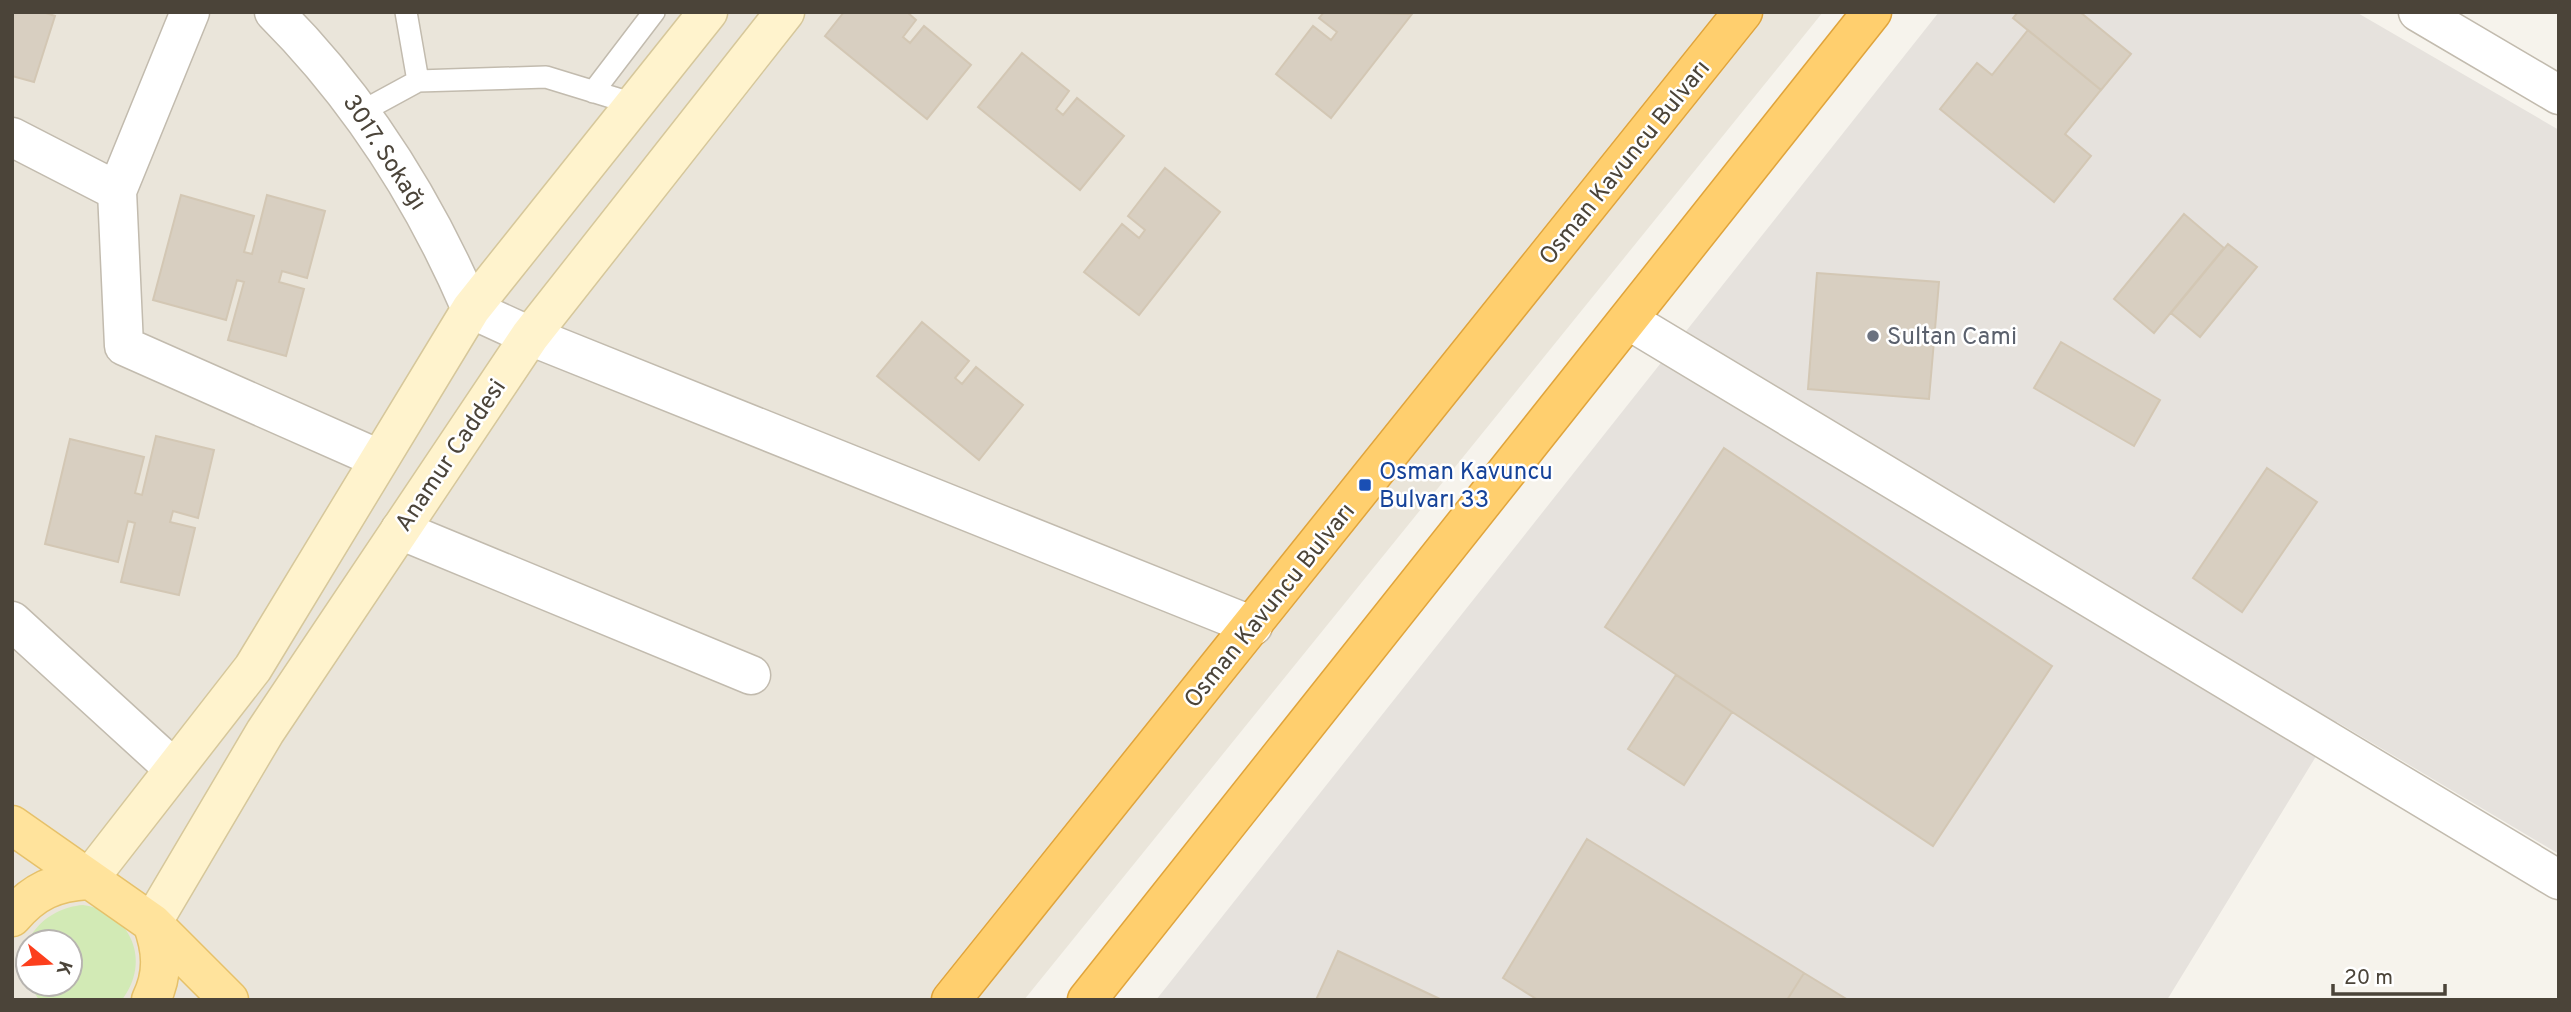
<svg xmlns="http://www.w3.org/2000/svg" width="2571" height="1012" font-family="Overpass,sans-serif">
<style>
.residential{fill:#eae5da;fill-rule:evenodd}
.industrial{fill:#e6e2dd}
.green{fill:#d2eab5}
.building{fill:#d8cfc1;stroke:#d3c7b4;stroke-width:2}
.lines{fill:none;stroke-linecap:round;stroke-linejoin:round}
.lane-casing{stroke:#c2bbae;stroke-width:24}
.street-casing{stroke:#c2bbae;stroke-width:41}
.secondary-casing{stroke:#d6c79b;stroke-width:41}
.primary-casing{stroke:#e6c16a;stroke-width:41}
.highway-casing{stroke:#e0a43c;stroke-width:41}
.lane{stroke:#fff;stroke-width:21}
.street{stroke:#fff;stroke-width:38}
.secondary{stroke:#fff3cd;stroke-width:38}
.primary{stroke:#ffe39c;stroke-width:38}
.highway{stroke:#ffcf6e;stroke-width:38}
.worship-dot{fill:#6b7280;stroke:#fff;stroke-width:2.5}
.transit-dot{fill:#1a4fb4;stroke:#fff;stroke-width:2.5}
.labels{text-anchor:middle;stroke-width:5;stroke-linejoin:round;paint-order:stroke}
.street-label{font-size:24px;fill:#4b4439;stroke:#fff}
.worship-label{font-size:24px;fill:#5b616d;stroke:#fff;text-anchor:start}
.transit-label{font-size:24px;fill:#164399;stroke:#fff;text-anchor:start}
</style>
<rect width="100%" height="100%" fill="#f6f3ec"/>
<path class="residential" d="M12 12H1823L1024 1000H12ZM28 942H70V984H28Z"/>
<path class="industrial" d="M1939 12H2356L2559 130V854L2337 722 2167 1000H1156Z"/>
<path class="green" d="M83 905C131 912 152 961 122 1000H39L29 984H70V942H28V981C13 941 45 908 83 905Z"/>
<path class="building" d="M12 12H43L55 16 34 82 12 76Z
M844 12H907L916 20 903 37 910 43 924 26 971 65 927 119 825 36Z
M1324 12 1412 14 1331 118 1276 74 1313 26 1331 40 1337 32 1319 18Z
M2018 12H2080L2131 54 2101 90 2013 18Z
M2028 30 2101 90 2065 134 2091 156 2054 202 1940 109 1977 63 1992 75Z
M1022 53 1069 91 1056 109 1063 115 1077 98 1124 136 1080 190 978 107Z
M1165 168 1220 212 1139 315 1084 272 1122 224 1139 238 1145 230 1128 216Z
M181 195 254 216 244 252 252 254 267 195 325 211 307 278 282 271 279 282 304 289 286 356 228 340 244 282 237 280 226 320 153 300Z
M2184 214 2224 248 2154 333 2114 299Z
M2228 244 2257 267 2200 337 2171 313Z
M1817 273 1939 282 1929 399 1808 389Z
M922 322 969 361 955 378 962 384 976 367 1023 405 979 460 877 376Z
M2061 342 2160 400 2134 446 2034 388Z
M156 436 214 450 198 518 173 511 170 522 195 528 179 595 121 582 135 523 128 521 118 562 45 544 70 439 144 457 135 493 142 495Z
M1724 448 2052 666 1933 846 1605 627Z
M2267 468 2317 502 2242 612 2193 578Z
M1676 675 1732 712 1684 785 1628 749Z
M1587 839 1804 973 1787 1000H1538L1503 978Z
M1338 951 1442 1000H1316Z
M1804 973 1848 1000H1787Z"/>
<g class="lines">
<g class="lane-casing">
<path id="lane" d="M406 12 418 81
M593 92 654 12
M361 112 418 81 546 77 634 104"/>
</g>
<g class="street-casing">
<path id="street" d="M190 12 117 191 124 346 379 459
M274 12C360 98 423 197 471 309L530 336 1253 626
M2418 12 2559 95
M12 137 117 191
M1628 320 2559 880
M400 530 751 675
M12 621 173 768"/>
</g>
<g class="secondary-casing">
<path id="secondary" d="M88 880 253 668 471 309 708 12
M152 923 265 732 530 336 785 12"/>
</g>
<g class="primary-casing">
<path id="primary" d="M12 825 152 923 229 1000
M12 917C34 891 55 882 88 880
M151 1000C164 973 162 950 152 923"/>
</g>
<g class="highway-casing">
<path id="highway" d="M951 1000 1743 12
M1087 1000 1872 12"/>
</g>
<use href="#lane" class="lane"/>
<use href="#street" class="street"/>
<use href="#secondary" class="secondary"/>
<use href="#primary" class="primary"/>
<use href="#highway" class="highway"/>
</g>
<circle class="worship-dot" cx="1873" cy="336" r="7"/>
<rect class="transit-dot" x="1358" y="478" width="14" height="14" rx="3.5"/>
<g class="labels">
<g class="street-label">
<text transform="translate(385 152) rotate(57)" y="8">3017. Sokağı</text>
<text transform="translate(1624 162) rotate(-51)" y="8">Osman Kavuncu Bulvarı</text>
<text transform="translate(450 455) rotate(-56)" y="8">Anamur Caddesi</text>
<text transform="translate(1269 605) rotate(-51)" y="8">Osman Kavuncu Bulvarı</text>
</g>
<g class="worship-label">
<text x="1887" y="344">Sultan Cami</text>
</g>
<g class="transit-label">
<text x="1379" y="479">Osman Kavuncu<tspan x="1379" dy="28">Bulvarı 33</tspan></text>
</g>
</g>
<rect width="2571" height="1012" fill="none" stroke="#4b4439" stroke-width="28"/>
<g transform="translate(49 963) rotate(108)"><circle r="33" fill="#ffffff" stroke="#b7b4b0" stroke-width="2"/>
<path d="M0-5L12 26L0 18L-12 26Z" fill="#fc3f1d"/>
<text y="-10" font-size="19" font-weight="bold" text-anchor="middle" fill="#4b4439">K</text>
</g>
<path d="M2333 984v10h112v-10" fill="none" stroke="#4b4439" stroke-width="3.5"/>
<text x="2344" y="984" font-size="21" fill="#4b4439" stroke="#ffffff" stroke-width="5" paint-order="stroke">20 m</text>
</svg>
